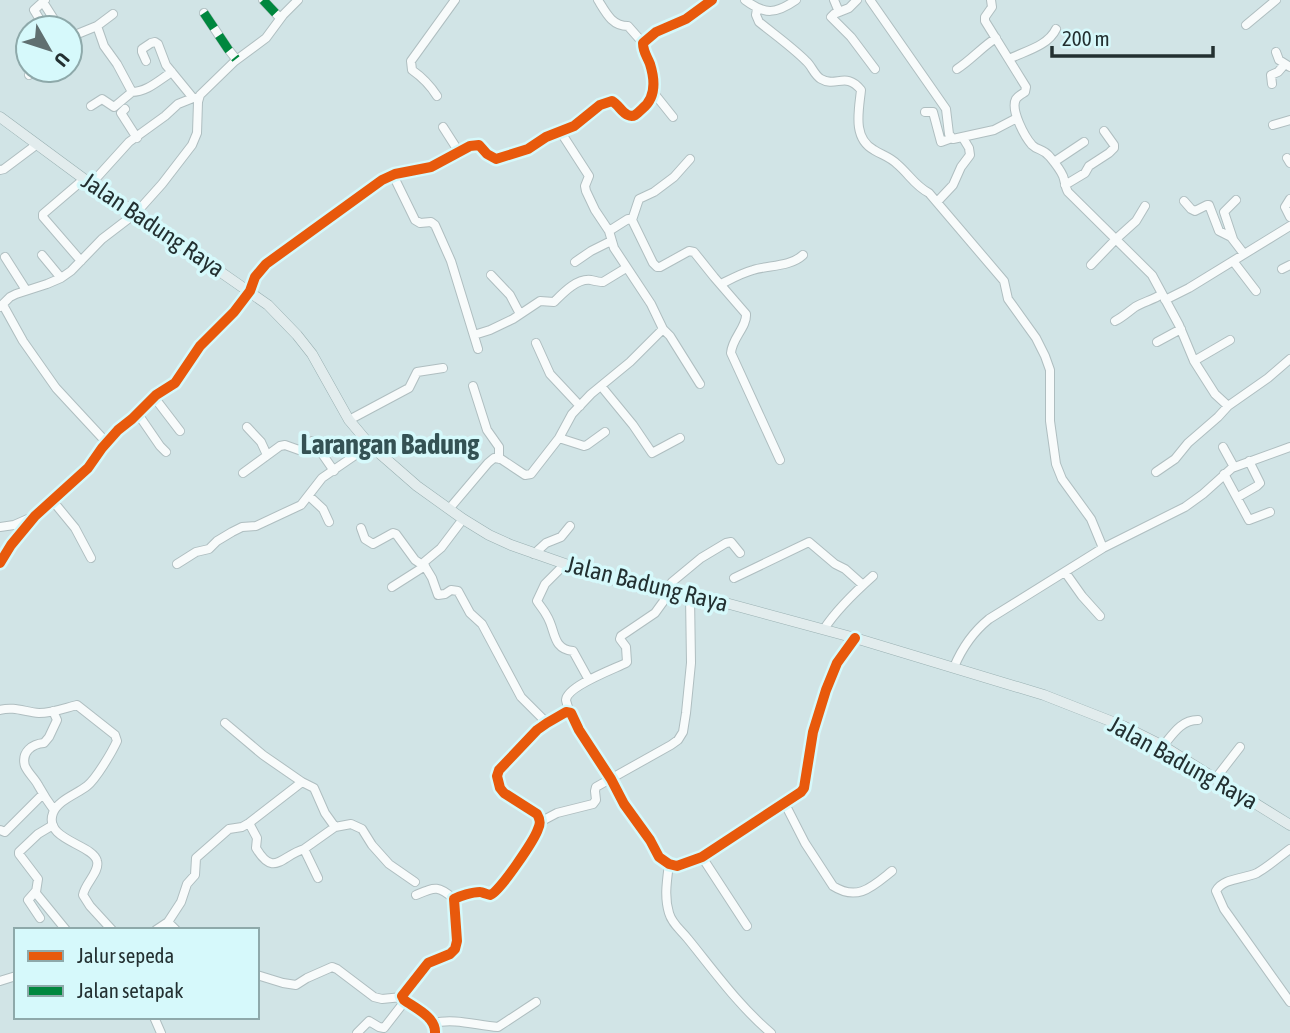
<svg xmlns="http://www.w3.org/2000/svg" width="1290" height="1033" font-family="'Asap Condensed',sans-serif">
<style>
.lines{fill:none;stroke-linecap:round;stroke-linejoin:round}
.minor-casing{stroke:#afbec0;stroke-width:10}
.major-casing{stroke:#99b0b2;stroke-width:11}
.minor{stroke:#f8fbfb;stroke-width:8}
.major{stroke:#e2eced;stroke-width:10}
.quiet{stroke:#00873e;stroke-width:9;stroke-dasharray:18 9;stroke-linecap:butt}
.cycleway-casing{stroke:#d6f9fb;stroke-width:15}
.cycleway{stroke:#e8590c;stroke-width:10}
.labels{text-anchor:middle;stroke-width:7;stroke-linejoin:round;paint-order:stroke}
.street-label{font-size:24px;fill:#233031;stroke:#d6f9fb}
.quarter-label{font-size:28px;font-weight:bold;fill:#345254;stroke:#d6f9fb}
</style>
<rect width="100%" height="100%" fill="#d1e4e6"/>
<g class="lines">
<g class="minor-casing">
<path id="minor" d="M45 0 34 10 45 28
M263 0 280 18
M598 0C606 13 612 26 628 26L643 43
M745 0C765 15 776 14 796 0
M834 0 839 12
M857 0 849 8 834 14 831 17 851 37 875 69
M870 0 946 109 949 134 953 139 994 130 1017 118
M991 0 992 7 985 17V21L1026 87 1025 92C1022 94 1018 96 1016 99 1010 110 1025 137 1032 145 1038 151 1043 148 1050 157 1055 163 1060 169 1063 176 1065 181 1065 187 1068 192L1152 275 1179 325 1194 361 1215 394 1228 406 1268 378 1290 359
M43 2 55 21V25L52 28
M757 9 756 15 759 22C775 35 792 47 806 61 812 66 814 75 821 79 836 88 846 71 861 90 859 110 852 138 874 150 882 155 890 157 897 164 909 174 915 186 929 193L1004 281 1008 299 1036 338 1045 356 1050 370V421L1056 464 1062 479 1091 519 1103 548
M204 13 228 49 236 59
M1246 25 1276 0
M97 26 104 46 117 64 132 92C147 92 159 80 172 72
M70 37 97 26 113 14
M1276 52 1279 60 1290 67
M1009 59C1025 51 1048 46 1056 29
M146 61 142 52V49L151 43 155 42 158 44 166 65 193 98
M957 69C971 60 982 47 996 38
M29 75 36 70
M1272 84 1271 75 1278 72 1285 64
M653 92 673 117
M437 96C430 85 422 77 412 70L411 61 455 0
M91 106 102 99 114 107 132 92
M125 109 121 113 137 138
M925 112H933L941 142 952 138
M1273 125 1290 120
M443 127 459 152
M1287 158 1290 163
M1054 162 1084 142
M0 170 4 169 36 145
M393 175 415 220 420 223 431 222 435 225 451 261 478 349
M91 184 129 142 165 116 178 104 193 98H199
M1065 185 1085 173 1089 166 1109 153 1114 148V145L1104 131
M1290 199 1285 207 1290 217
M1184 201 1191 209 1195 211 1207 205H1209L1219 231 1231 237 1244 254
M937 202 953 185 961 167 970 155 969 148 963 138
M632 220 639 199 654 192 674 177 690 159
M609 231 628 219 632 220 653 263 657 267H660L689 251 694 252 714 277 746 314C747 327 732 338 731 353L780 460
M1233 239 1224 212 1236 200
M42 255 61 278
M5 257 26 290
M81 261 43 217V214L84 179
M1233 261 1256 291
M575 262 591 251 611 241
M1091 265 1116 239 1136 221 1145 206
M1282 269 1290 265
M491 275 510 295 520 314
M721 284C731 279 742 273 753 270 769 265 790 267 803 255
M1165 300 1189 288 1290 226
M3 305 23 341 56 388 107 443
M0 307 10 297 16 294 47 284 61 278 71 271 102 239 136 213 162 184 192 145 197 133 198 102 200 95 235 61 266 38 283 15 298 0
M1115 321C1123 317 1128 312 1135 307 1143 302 1153 300 1162 294
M663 329 670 336 700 384
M474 335 490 330 513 319 540 301 554 302C563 293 577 278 591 280 595 281 599 282 603 282L626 268
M1157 342 1181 329
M536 343 550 374 580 406
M1194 361 1230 340
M473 386 487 430 499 447V459
M601 386 633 425 652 453 680 438
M154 397 180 431
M138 414 160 446 166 452
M349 420 409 388 417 372 443 368
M247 427 261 442 267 455
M559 438 584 446 587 445 605 432
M1223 447 1234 467
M1156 472 1175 459 1188 443 1218 417 1228 406
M243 473 280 446 285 445 299 450 312 441 314 442 334 471
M1224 474 1249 520 1270 512
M309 496 323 509 329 522
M1238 497 1257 486 1260 483 1249 461
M52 500 75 528 91 558
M449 509 488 463 494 458 501 459 525 475 531 474 559 438 572 414 591 394 630 362 663 329 651 304 614 248 609 231 595 210 586 191 585 186 589 176 560 131
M463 519 441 548 423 563 432 578 438 595 445 594 451 590 458 591 470 613 482 624 521 697 547 723
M0 527 14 525 30 518
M361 528 365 539 373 544 393 533 396 534 415 560 421 564 423 563
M534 554 546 543 561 537 570 526
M0 563 11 545 35 516 88 468 102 448 118 430 132 419 156 395 175 383 200 346 234 312 250 291 255 277 266 264 382 180 395 174 431 167 470 146 479 145 487 154 496 159 528 149 546 137 574 126 600 105 612 101C618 104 622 113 628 115 634 118 638 113 642 109 656 98 655 80 650 64 647 56 643 52 643 43L656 32 686 19 712 0
M177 564 196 552 209 549 217 541 232 532 242 527 256 526 301 505 322 478 370 445
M564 565 545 584 537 601C540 606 544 610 547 616 556 631 552 649 573 651L589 680
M1065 572 1082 596 1100 616
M734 578 809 542 835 564 845 569 863 585
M392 587 425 566
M824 629C837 609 855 592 873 576
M954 667C962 648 973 632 989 619L1103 548 1185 507 1203 494 1232 468 1290 447
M0 710C14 706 25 712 39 713 52 713 65 708 77 705L115 735 117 741C112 752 96 779 87 786 77 794 58 800 53 813 43 840 93 844 97 861 100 872 85 883 83 895L90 906 112 930
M53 711 57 720 49 737 44 743C32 744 21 752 25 766 28 773 35 779 38 785 43 794 48 802 54 810
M569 711C569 710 566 701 566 700 567 686 614 669 626 663L627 662 626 647 620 639 621 636 655 613 663 602 672 582 701 558 726 543 731 542 740 553
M225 723 263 755 302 782 314 788 325 813 335 827 304 849 318 878
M1163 746C1173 734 1181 720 1198 720
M1216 778 1240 747
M784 802 805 843 833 886C858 902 873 886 892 871
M540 822 557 813 593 804 596 800 595 791 596 787 671 745 678 740 683 732 686 713 691 663 690 596
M249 823 257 838 256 848C274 878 281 856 304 849
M335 827 351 824 362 829 372 845 389 864 415 882
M0 830 5 832 43 794
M1290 849C1279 857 1268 867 1257 873 1244 879 1223 878 1216 891L1224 909 1290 1002
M702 857 747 926
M669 864C667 880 664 897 669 913 672 924 681 930 688 939 714 971 739 1006 771 1033
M36 892 38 879 19 854V852L38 834 53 825
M416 895C435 887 438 885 454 899
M40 918 28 900 35 892 66 930
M168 922 181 902 187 884 195 875 196 858 229 829 242 827 249 823 302 782
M156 930 168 922 176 930
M257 975 283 983 296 985 307 978 332 967 337 969 374 997 382 999 402 997
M0 981 16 976
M154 1017 161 1033
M433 1023C455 1018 475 1025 498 1027L536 1002
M357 1033 369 1021 379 1027 384 1028 405 1001
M435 1033C436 1017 415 1008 404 1000L402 996 428 963 450 954 455 949 457 941 454 899C460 896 472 892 480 892 482 892 489 895 490 895 499 893 535 839 538 829 541 823 540 819 537 814L504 793 500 788 497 776 499 770 537 730 547 723 566 712 571 713 579 730 611 779 624 804 650 840 659 857 669 864 677 866 702 857 801 792 804 788 813 732 826 690 837 663 855 638"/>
</g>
<g class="major-casing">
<path id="major" d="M0 117 84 179 136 213 268 305 297 335 312 354 349 420 370 445 417 486 463 519 489 535 511 545 605 578 722 602 855 638 1044 695 1123 726 1163 746 1290 825"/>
</g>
<use href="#minor" class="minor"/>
<use href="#major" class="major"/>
<path class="quiet" d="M263 0 280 18
M204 13 228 49 236 59"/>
<g class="cycleway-casing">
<path id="cycleway" d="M0 563 11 545 35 516 88 468 102 448 118 430 132 419 156 395 175 383 200 346 234 312 250 291 255 277 266 264 382 180 395 174 431 167 470 146 479 145 487 154 496 159 528 149 546 137 574 126 600 105 612 101C618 104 622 113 628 115 634 118 638 113 642 109 656 98 655 80 650 64 647 56 643 52 643 43L656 32 686 19 712 0
M435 1033C436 1017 415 1008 404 1000L402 996 428 963 450 954 455 949 457 941 454 899C460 896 472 892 480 892 482 892 489 895 490 895 499 893 535 839 538 829 541 823 540 819 537 814L504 793 500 788 497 776 499 770 537 730 547 723 566 712 571 713 579 730 611 779 624 804 650 840 659 857 669 864 677 866 702 857 801 792 804 788 813 732 826 690 837 663 855 638"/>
</g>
<use href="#cycleway" class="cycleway"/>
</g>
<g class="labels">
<g class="street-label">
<text transform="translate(153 225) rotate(34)" y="8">Jalan Badung Raya</text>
<text transform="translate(647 584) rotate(14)" y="8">Jalan Badung Raya</text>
<text transform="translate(1183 763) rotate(29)" y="8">Jalan Badung Raya</text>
</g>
<g class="quarter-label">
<text x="390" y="454">Larangan Badung</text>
</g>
</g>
<rect x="14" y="928" width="245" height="91" fill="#d6f9fb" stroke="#8ea9aa" stroke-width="2"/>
<rect x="28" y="951" width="35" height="10" fill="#e8590c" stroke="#8ea9aa" stroke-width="2"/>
<text x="77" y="963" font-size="21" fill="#233031">Jalur sepeda</text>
<rect x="28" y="986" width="35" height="10" fill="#00873e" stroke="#8ea9aa" stroke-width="2"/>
<text x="77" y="998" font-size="21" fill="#233031">Jalan setapak</text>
<g transform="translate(49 49) rotate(129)"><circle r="33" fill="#d6f9fb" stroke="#8ea9aa" stroke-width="2"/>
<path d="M0-5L12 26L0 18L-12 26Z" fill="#606f70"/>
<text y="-10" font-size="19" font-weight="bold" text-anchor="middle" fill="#233031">U</text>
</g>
<path d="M1052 46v10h161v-10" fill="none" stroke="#233031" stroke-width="3.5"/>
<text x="1062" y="46" font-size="21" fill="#233031" stroke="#d6f9fb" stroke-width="5" paint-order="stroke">200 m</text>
</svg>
